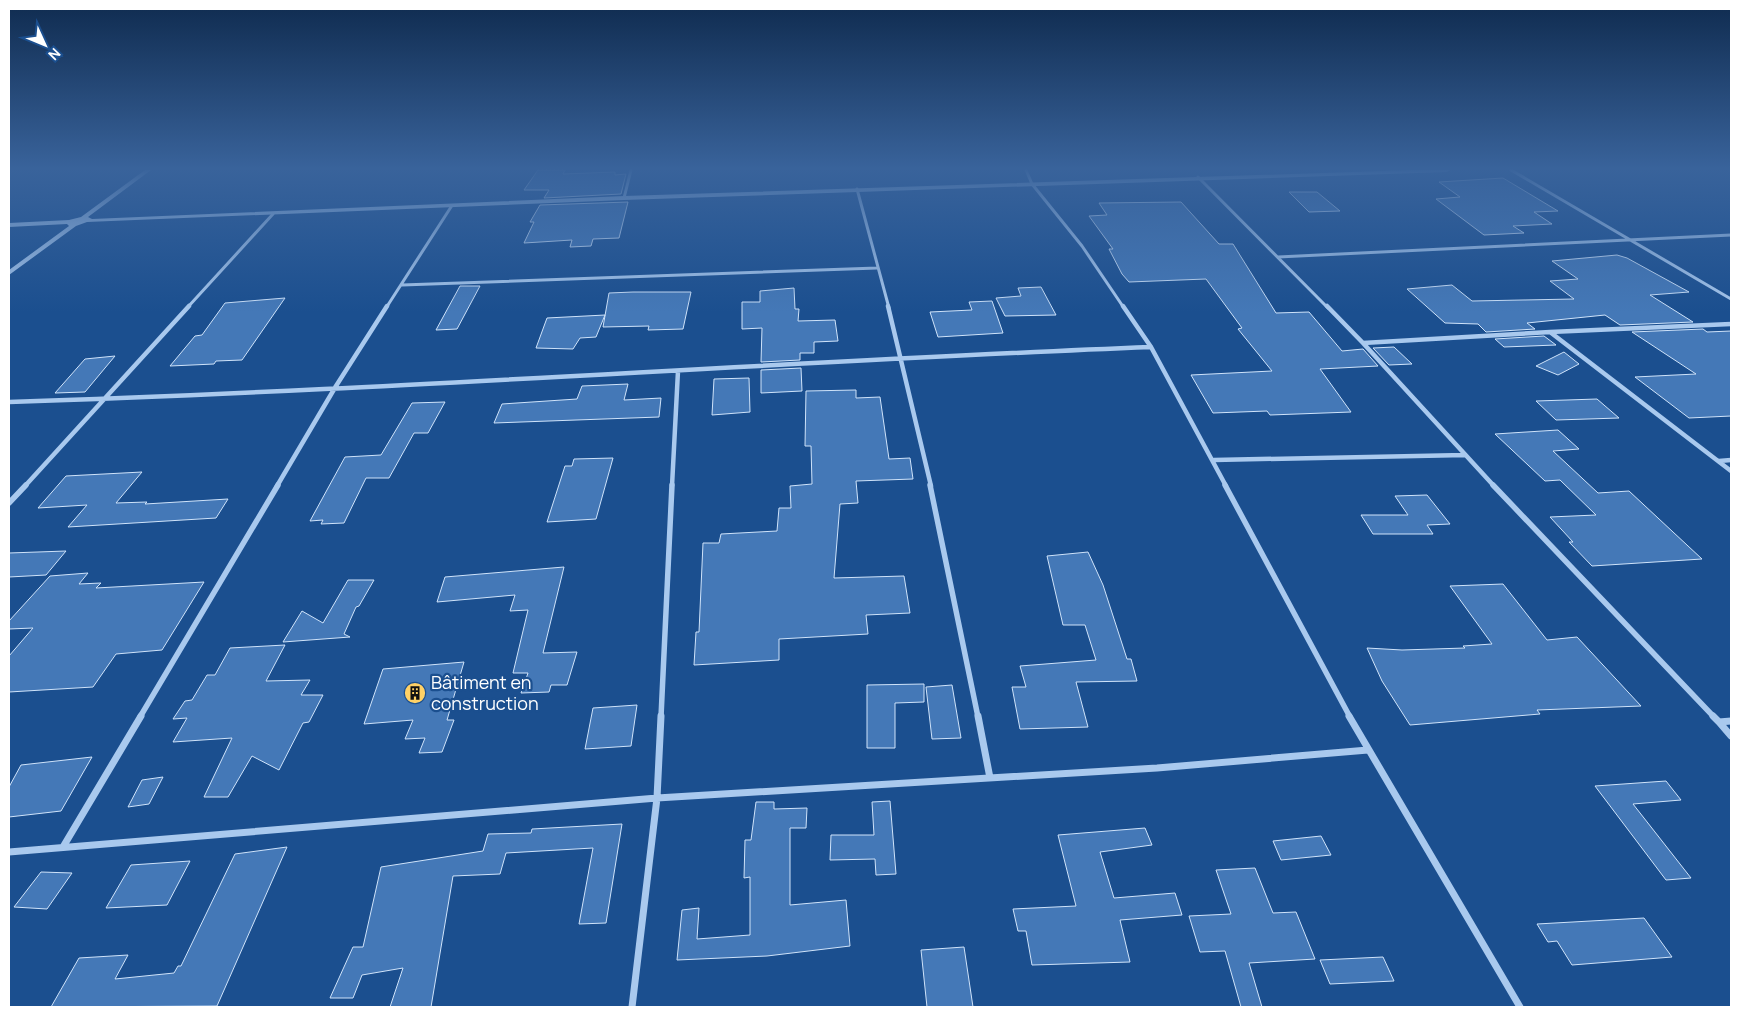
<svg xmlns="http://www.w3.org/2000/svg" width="1740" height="1016" font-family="Manrope,sans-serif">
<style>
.building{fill:#4478b7;stroke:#cfe3fa}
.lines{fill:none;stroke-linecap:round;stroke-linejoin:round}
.minor-far3{stroke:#a9c9ee;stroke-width:3}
.minor-far2{stroke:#a9c9ee;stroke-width:4.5}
.minor-far1{stroke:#a9c9ee;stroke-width:5.5}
.minor{stroke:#a9c9ee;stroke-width:7}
.tertiary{fill:#a9c9ee;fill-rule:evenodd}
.labels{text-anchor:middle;stroke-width:4.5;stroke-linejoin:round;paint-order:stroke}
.near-poi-label{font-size:18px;fill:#fff;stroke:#1b4f8f;text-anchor:start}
</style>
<rect width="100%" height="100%" fill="#1b4f8f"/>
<path class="building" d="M538 170H565L563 174 615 172V175L626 174 621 194 544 198 549 190H524Z
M1503 178 1558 211 1534 212 1552 224 1513 226 1524 233 1484 235 1436 199 1460 197 1439 182Z
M1289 192H1317L1340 211 1309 212Z
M628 202 619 238 593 239 591 246 570 247 572 240 524 243 534 222H530L540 205Z
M1181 202 1219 244H1233L1276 313 1309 312 1342 351 1363 349 1378 366 1320 369 1351 412 1270 415 1267 411 1213 413 1191 375 1272 371 1238 329 1242 328 1206 279 1129 282 1122 274 1109 249H1113L1089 216 1107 215 1099 203Z
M1617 255 1627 258 1689 292 1650 295 1693 322 1620 325 1605 315 1527 323 1535 329 1486 332 1478 324 1445 323 1407 289 1452 285 1472 301 1574 299 1550 281 1578 279 1552 261Z
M460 286H480L457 329 436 330Z
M1041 287 1056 315 1005 316 996 298 1021 296 1018 288Z
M794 288 795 309H799L798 321 835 320 838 341 814 342V353H800V360L761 362 762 328 742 329V302H760V291Z
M633 292H691L683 329 648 330 649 326 603 327 609 293Z
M285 298 242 360 216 361 214 364 170 366 195 336 202 335 225 303Z
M992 301 1003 333 938 337 930 312 972 310 969 302Z
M605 315 596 337 580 338 573 349 536 348 547 318Z
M1703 329 1707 332 1731 331V416L1689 418 1635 377 1696 374 1632 332Z
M1544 336 1556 345 1504 347 1495 339Z
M1394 347 1412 364 1389 365 1373 348Z
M1564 352 1579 364 1558 375 1536 366Z
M115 356 85 392 55 393 85 359Z
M801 368 802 391 761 393V370Z
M749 378 750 412 712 415 714 379Z
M628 384 624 400 661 398 659 417 494 423 502 404 577 399 582 386Z
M856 390V398L880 397 889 459 910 458 913 479 856 481 858 503 840 504 834 578 904 576 910 613 866 615 868 634 779 639V660L694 665 696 632H699L703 543H719L721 534 777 531 779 508H791L790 486 812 484 811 446H805L806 391Z
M1597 399 1619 418 1556 420 1536 401Z
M445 402 428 433H414L389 478H366L344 523 321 524 323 520 310 521 345 457 381 455 412 403Z
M1558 430 1579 449 1553 451 1598 493 1629 491 1702 559 1592 566 1569 542H1573L1550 517 1596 515 1560 480 1545 481 1495 434Z
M613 458 596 519 547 522 565 466H572L574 459Z
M142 472 116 503 147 502 145 504 228 499 216 518 68 527 87 505 38 508 66 476Z
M1427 495 1450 524 1427 525 1433 534H1373L1361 515H1408L1395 496Z
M66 551 46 575 9 577V553Z
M1088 552 1103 585 1127 659H1131L1137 681 1076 682 1088 727 1020 729 1012 687H1026L1020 666 1096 660 1085 625H1063L1047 556Z
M564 567 543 653 577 652 567 685H551L549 692 521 693 528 673H513L528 610 510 611 515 595 437 602 445 577Z
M88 573 79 584 101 583 96 588 204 582 162 650 116 654 93 687 9 692V656L33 628 9 629V621L50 576Z
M348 580H374L359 606 356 607 344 634 350 637 283 642 302 611 323 623Z
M1503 584 1547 640 1577 637 1641 706 1537 710 1540 714 1410 725 1382 681 1367 648 1402 650 1465 648 1463 646 1492 644 1450 586Z
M285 645 266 681 310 680 301 695H323L309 722 303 723 279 770 252 756 228 797H204L232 738 173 742 187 718 173 719 185 701 192 700 207 675H215L230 648Z
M464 662 447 720H454L442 752 419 753 425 738 405 739 413 720 364 724 383 669Z
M924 684V702L895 703V748H867V685Z
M952 685 961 738 932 739 926 687Z
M637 705 631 746 585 749 593 708Z
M92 757 61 811 9 817V787L21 765Z
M163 777 149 804 128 807 142 780Z
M1666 781 1681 800 1633 804 1691 878 1666 880 1595 786Z
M890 801 896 874 876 875 875 859 830 860 831 835H874L872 802Z
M756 802H774V809L807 808 806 828H790V905L846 900 850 946 767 956 677 960 682 910 699 908 697 939 750 935V877L744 878 745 840H751Z
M622 824 606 923 579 924 593 848 506 853 500 874 453 876 431 1007H390L403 968 362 975 353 998H330L353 947H363L381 867 483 851 488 834 531 833 532 829Z
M1145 828 1152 845 1100 852 1114 898 1175 893 1182 915 1120 920 1130 962 1032 965 1026 931H1018L1013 909 1076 906 1058 835Z
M1321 836 1331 855 1281 860 1273 841Z
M287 847 217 1006 51 1007 79 958 128 955 115 979 174 973 178 966H181L235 854Z
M190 861 167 905 106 908 131 865Z
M1255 868 1273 913 1296 912 1315 959 1249 963 1262 1007H1241L1225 951 1200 952 1189 916 1231 914 1216 870Z
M41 872 72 873 47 909 14 907Z
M1644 918 1672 957 1572 965 1557 941 1548 942 1537 924Z
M964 947 973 1007H927L921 950Z
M1383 957 1394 981 1330 984 1320 960Z"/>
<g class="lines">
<path class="minor-far3" d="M1026 170 1032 184 1082 246 1124 308
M1511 170 1731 299
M1198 177 1328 308
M857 189 889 308
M624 198 631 170
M1278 257 1731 235
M402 285 877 268
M187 308 273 214
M386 308 451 207"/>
<path class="minor-far2" d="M888 306 931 486
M1123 306 1151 347 1226 486
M1327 306 1363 343
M1731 324 1550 332 1731 471
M9 402C390 390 770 362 1151 347
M1214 460 1465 455
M1719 461 1731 460
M25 486 189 306
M277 486 336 386 387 306
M672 486 678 371
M1494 486 1363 343 1550 332"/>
<path class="minor-far1" d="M930 485 978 717
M1225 485 1350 717
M1493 485 1714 717
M9 503 26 485
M140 717 278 485
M661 717 672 485"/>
<path class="minor" d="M978 716 990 778
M1349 716 1520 1007
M1713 716 1719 722
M1731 721 1719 722 1731 736
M63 847 141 716
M9 852 657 798 1157 768 1368 750
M632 1007 657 798 661 716"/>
<path class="tertiary" d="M145 170H151L88 217 92 219 624 196 1412 170H1450L1447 172 624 200 87 222 76 226 9 275V270L69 226 67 224 9 227V223L69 220 81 217Z"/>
</g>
<linearGradient id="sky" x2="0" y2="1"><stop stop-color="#0f2b4f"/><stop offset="0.54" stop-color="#39639b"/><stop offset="1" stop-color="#39639b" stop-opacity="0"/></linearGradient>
<rect width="1740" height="312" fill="url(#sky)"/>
<defs>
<g id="building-disc" transform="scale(1.125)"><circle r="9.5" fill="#ffd166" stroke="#1b4f8f"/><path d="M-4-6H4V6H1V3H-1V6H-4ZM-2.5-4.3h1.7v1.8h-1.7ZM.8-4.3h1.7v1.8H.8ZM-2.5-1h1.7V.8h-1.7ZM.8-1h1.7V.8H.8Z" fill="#111"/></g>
</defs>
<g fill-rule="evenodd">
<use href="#building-disc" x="415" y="693"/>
</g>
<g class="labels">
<g class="near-poi-label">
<text x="431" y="689">Bâtiment en<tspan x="431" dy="21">construction</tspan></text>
</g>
</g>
<rect width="1740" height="1016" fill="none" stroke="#ffffff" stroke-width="20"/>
<g transform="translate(45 45) rotate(134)" stroke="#1b4f8f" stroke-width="4" paint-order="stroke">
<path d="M0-4L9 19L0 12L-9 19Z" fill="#ffffff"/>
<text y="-8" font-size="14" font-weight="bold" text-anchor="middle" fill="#ffffff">N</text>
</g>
</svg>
